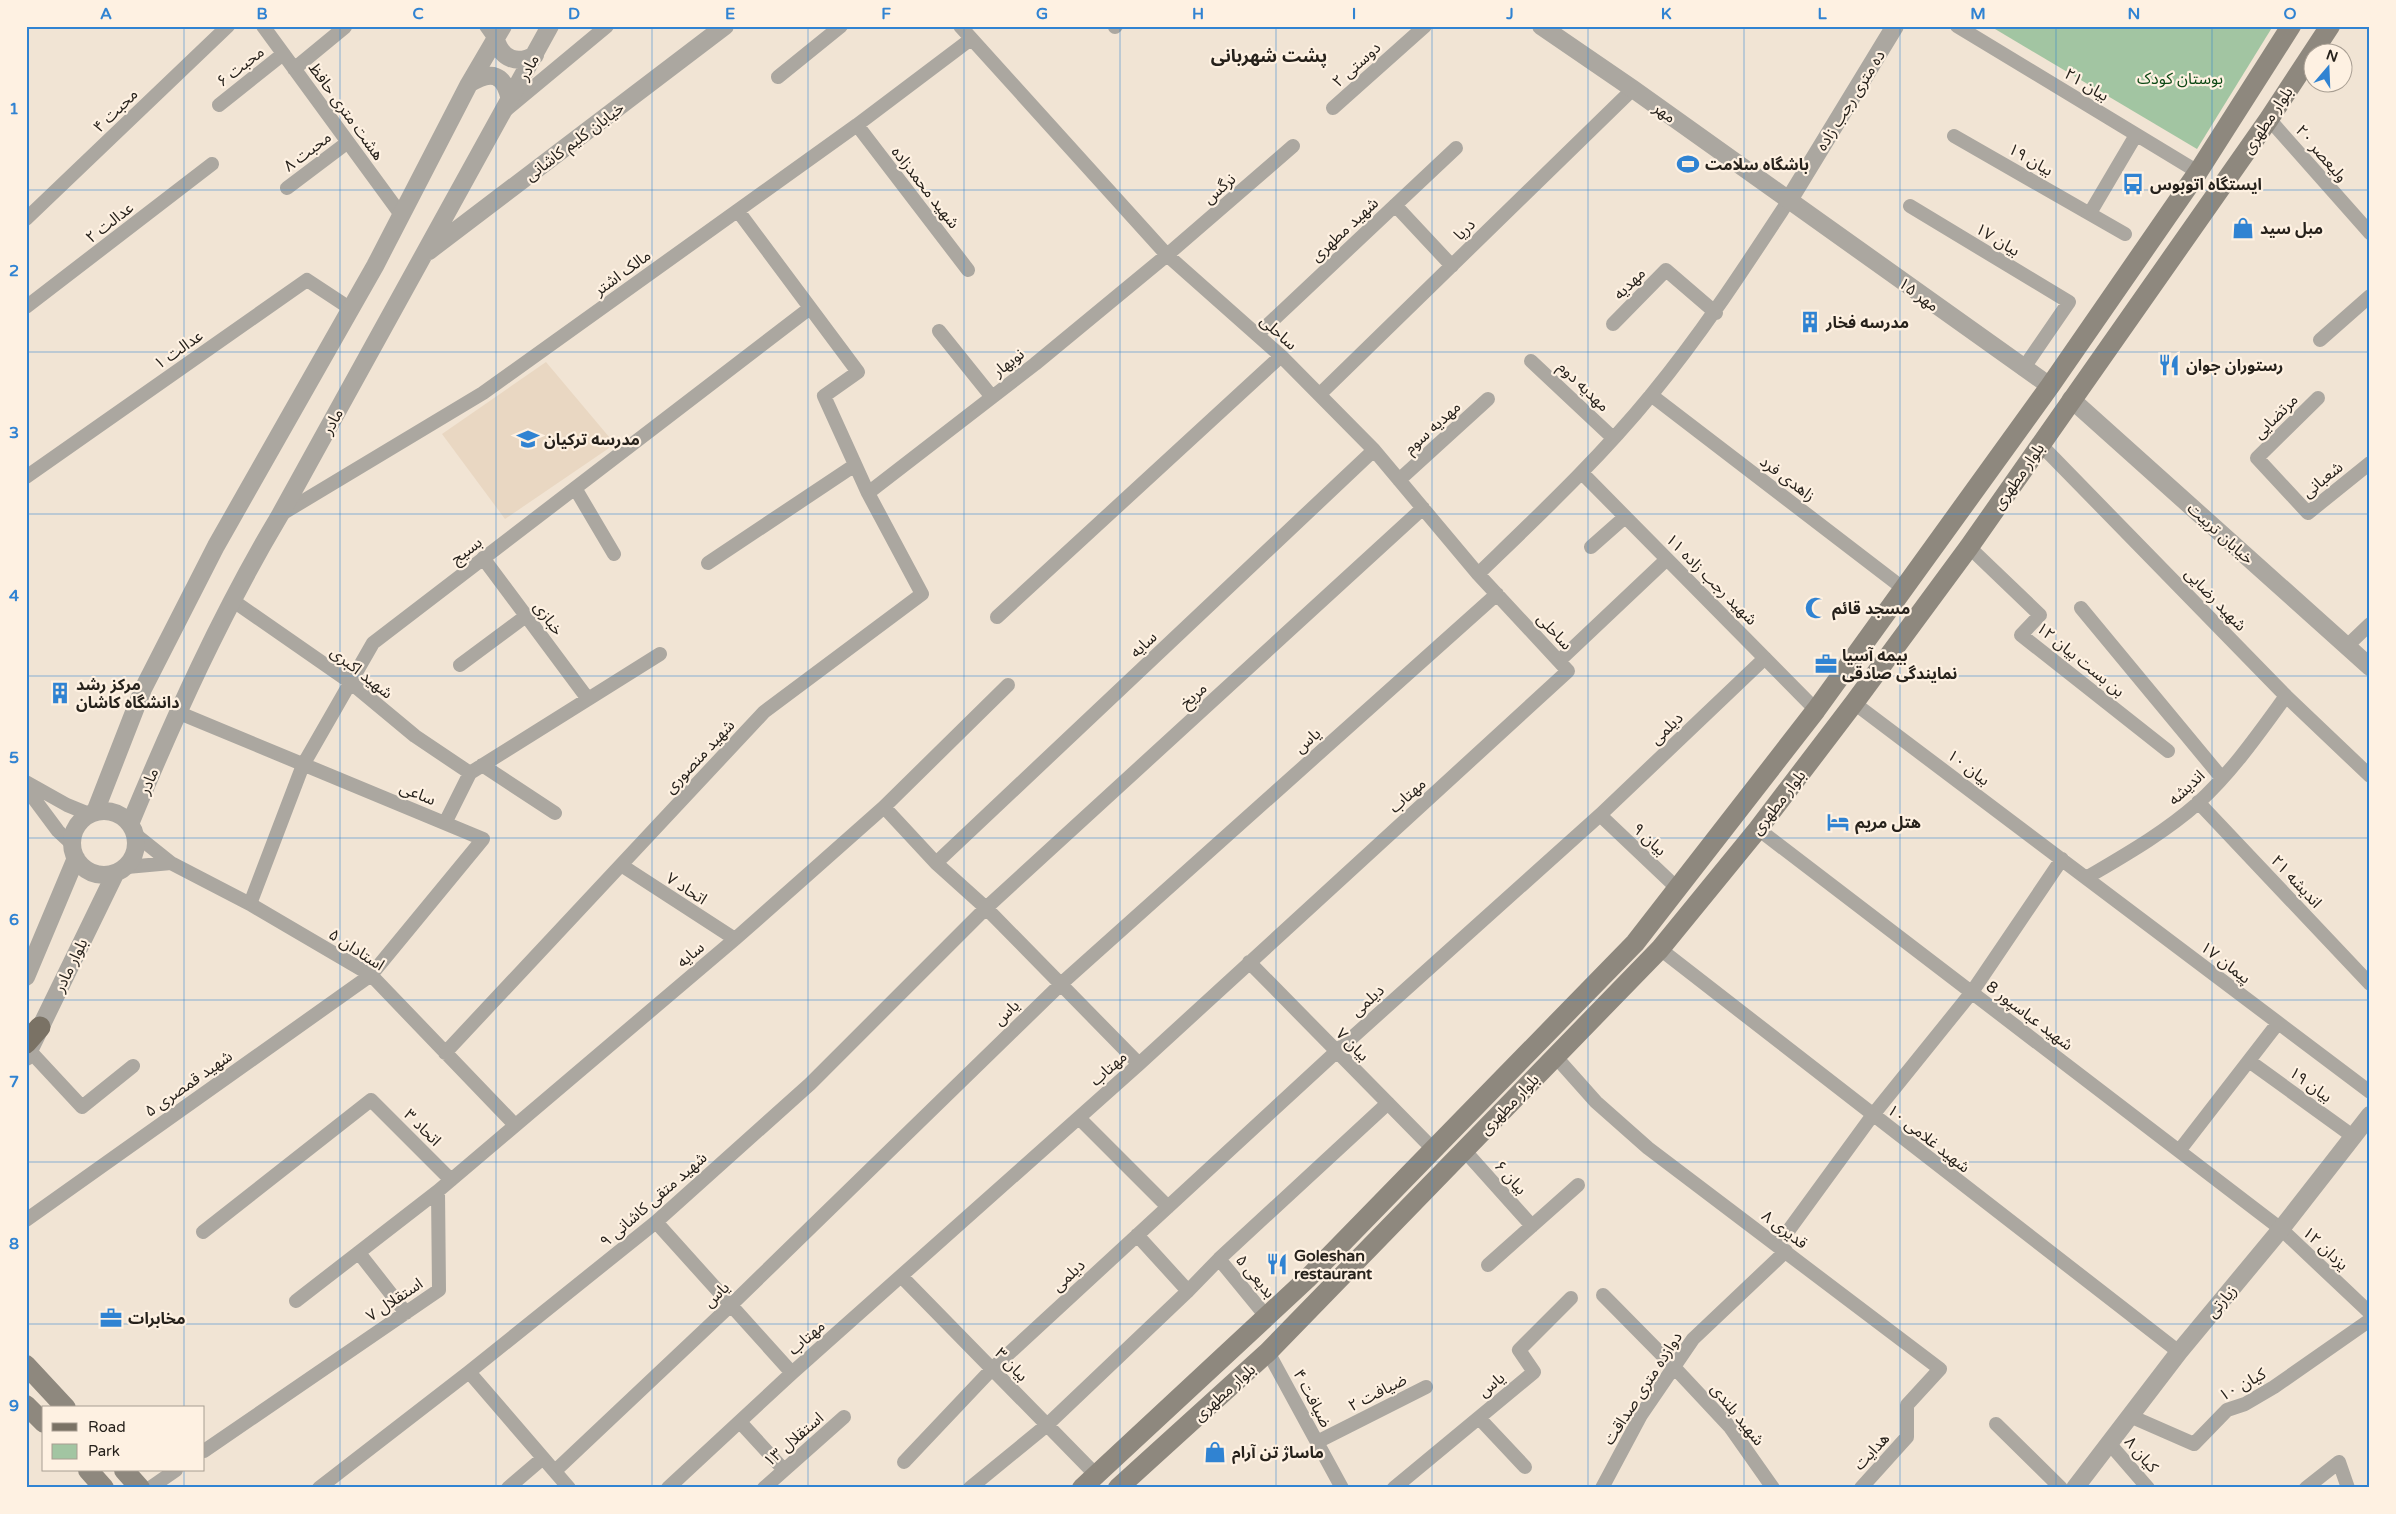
<svg xmlns="http://www.w3.org/2000/svg" width="2396" height="1514" font-family="'Varela Round','Noto Sans Arabic',sans-serif">
<style>
.built{fill:#e9d7c2}
.green{fill:#a2c5a2}
.lines{fill:none;stroke-linecap:round;stroke-linejoin:round}
.minor{stroke:#aba7a0;stroke-width:14}
.tertiary{stroke:#aba7a0;stroke-width:18}
.secondary{stroke:#8e887e;stroke-width:20}
.primary{stroke:#7a7265;stroke-width:21}
.grid{fill:none;stroke:#3083d2;stroke-width:1;stroke-opacity:0.55}
.labels{text-anchor:middle;stroke-width:4.5;stroke-linejoin:round;paint-order:stroke}
.street-label{font-size:16px;fill:#26211b;stroke:#fef1e2}
.park-label{font-size:16px;fill:#0c4814;stroke:#fef1e2}
.poi-label{font-size:16px;font-weight:bold;fill:#26211b;stroke:#fef1e2;text-anchor:start}
.neighbourhood-label{font-size:18px;font-weight:bold;fill:#26211b;stroke:#fef1e2}
.neatline{fill:none;stroke:#3083d2;stroke-width:2}
.grid-label{font-size:16px;text-anchor:middle;font-weight:bold;fill:#3083d2}
</style>
<rect width="100%" height="100%" fill="#f1e4d4"/>
<path class="built" d="M546 362 615 444 505 519 442 434Z"/>
<path class="green" d="M1990 26H2273L2197 149Z"/>
<g class="lines">
<path class="minor" d="M263 26 402 216
M486 26 496 40
M1957 26 2198 172
M1115 27 1116 26
M294 69 345 27
M778 77 841 26
M219 105 283 54
M1333 108 1425 26
M507 109 607 26
M2269 119 2370 233
M857 125 968 270
M1954 136 2125 234
M287 188 348 142
M1395 205 1452 266
M1910 206 2069 302 2023 369
M2090 213 2136 135
M26 219 228 26
M26 307 212 164
M1613 324 1666 270 1716 313
M939 331 992 397
M1257 335 1456 148
M2320 340 2370 296
M1531 361 1612 437
M1320 394 1633 89
M1651 395 1904 589
M2318 398 2257 458 2308 513 2370 463
M2040 444 2286 696 2370 776
M1582 473 1816 710
M26 477 307 280 351 309
M1399 480 1488 399
M575 488 614 554
M868 493 1035 364 1167 255 1293 146
M280 515 483 393 857 125 971 39
M1591 547 1625 517
M1969 547 2040 615 2021 635 2168 751
M483 558 588 699
M708 563 855 465
M1478 574C1538 516 1599 459 1652 394 1703 332 1745 267 1789 200
M232 600 350 682 415 736 470 773
M2081 608 2221 777
M997 617 1281 356
M2347 646 2370 624
M1559 661 1667 559
M460 665 526 616
M1854 703 2370 1092
M482 765 555 813
M26 782 67 805 89 814
M26 788 58 831 73 845
M2198 802 2370 984
M884 807 936 863 986 908 1139 1064
M1600 815 1677 888
M445 823 470 773 660 654
M1758 829 2281 1229 2370 1313
M136 835 171 863 250 904 371 975 515 1125
M936 863 1374 450
M621 865 735 939
M127 867 171 863
M2086 878C2125 855 2164 833 2198 803 2232 772 2259 733 2286 696
M250 904 303 765 373 643 810 308
M1660 949 2179 1352
M1249 962 1433 1149
M29 1050 82 1107 133 1066
M445 1053 764 712 922 594 868 493 824 396 858 372 738 211
M1555 1056 1596 1102 1648 1148 1940 1369 1907 1405V1437L1861 1488
M2249 1061 2354 1137
M1079 1118 1168 1207
M1464 1150 1532 1226
M2179 1151 2278 1023
M26 1220 371 975 483 839 177 712
M656 1222 792 1373
M203 1232 371 1100 451 1180
M1137 1235 1188 1291
M1778 1245 1872 1116 1972 992 2062 859
M359 1253 406 1313
M1219 1259 1265 1315
M1488 1265 1578 1185
M902 1277 1096 1475
M1603 1295 1673 1366 1730 1427 1773 1488
M296 1301 438 1191
M1268 1352 1342 1488
M469 1372 569 1488
M2130 1416 2194 1444 2227 1410 2245 1404 2274 1387 2370 1320
M1479 1418 1525 1467
M740 1422 784 1470
M1996 1424 2061 1488
M1317 1442 1426 1387
M2109 1443 2148 1488
M204 1451 439 1290 438 1191 735 939 884 807 1008 685
M904 1462 992 1369 1336 1052 1600 815 1765 658
M555 1471 731 1305 1062 983 1497 594
M150 1488 176 1470
M319 1488 469 1372 656 1222 810 1084 986 908 1423 508
M508 1488 543 1458
M668 1488 792 1373 1139 1064 1568 671 1478 574 1374 450 1281 356 1167 255 960 26
M764 1488 844 1417
M970 1488 1047 1425 1188 1291 1219 1259 1388 1103
M1394 1488 1534 1372 1519 1350 1571 1298
M1602 1488 1641 1415 1693 1339 1786 1251
M2306 1488 2339 1462 2348 1488"/>
<path class="tertiary" d="M1541 26 1633 89 2050 386
M496 40C502 59 517 65 535 55
M469 84C491 70 504 73 510 100
M1789 200 1895 26
M429 251 725 26
M2071 399 2370 667
M72 843a32 32 0 1 1 64 0a32 32 0 1 1-64 0Z
M95 812 143 689 216 546 375 266 469 84 503 26
M130 824C174 718 221 614 280 515L550 26
M26 977 76 858
M26 1057 115 874
M2075 1488 2179 1352 2281 1229 2370 1115"/>
<path class="secondary" d="M26 1365 66 1408
M26 1405 44 1423
M88 1470 104 1488
M124 1470 140 1488
M1082 1488 1307 1279 1635 943 1816 710 2050 386 2198 172 2291 26
M1118 1488 1268 1352 1660 949 1758 829 1854 703 1969 547 2269 119 2330 26"/>
<path class="primary" d="M26 1043 40 1027"/>
</g>
<path class="grid" d="M184 26V1408M340 26V1488M496 26V1488M652 26V1488M808 26V1488M964 26V1488M1120 26V1488M1276 26V1488M1432 26V1488M1588 26V1488M1744 26V1488M1900 26V1488M2056 26V1488M2212 26V1488M26 190H2370M26 352H2370M26 514H2370M26 676H2370M26 838H2370M26 1000H2370M26 1162H2370M26 1324H2370M184 1470V1488"/>
<defs>
<g id="stadium-bare" transform="scale(1.725)"><path d="M0-5a6.5 5 0 1 0 0 10a6.5 5 0 1 0 0-10ZM-3.5-1.8h7v3.6h-7Z" fill="#3083d2" stroke="#fef1e2" stroke-width="2.5" paint-order="stroke"/></g>
<g id="bus-bare" transform="scale(1.725)"><path d="M-5-6H5V4H4V6H2V4H-2V6H-4V4H-5ZM-3.5-4V0h7V-4ZM-3.5 1.2v1.5H-2V1.2ZM2 1.2v1.5H3.5V1.2Z" fill="#3083d2" stroke="#fef1e2" stroke-width="2.5" paint-order="stroke"/></g>
<g id="shop-bare" transform="scale(1.725)"><path d="M-5-2.5h2.3a2.7 3.5 0 0 1 5.4 0H5L5.5 6h-11ZM-1.5-2.5h3a1.5 2.3 0 0 0-3 0Z" fill="#3083d2" stroke="#fef1e2" stroke-width="2.5" paint-order="stroke"/></g>
<g id="building-bare" transform="scale(1.725)"><path d="M-4-6H4V6H1V3H-1V6H-4ZM-2.5-4.3h1.7v1.8h-1.7ZM.8-4.3h1.7v1.8H.8ZM-2.5-1h1.7V.8h-1.7ZM.8-1h1.7V.8H.8Z" fill="#3083d2" stroke="#fef1e2" stroke-width="2.5" paint-order="stroke"/></g>
<g id="restaurant-bare" transform="scale(1.725)"><path d="M-5-6h1v4h1v-4h1v4h1v-4h1v5L-1.5 .5V6h-2V.5L-5-1ZM5-6V6H3V1.5H1.5Q1.5-4 5-6Z" fill="#3083d2" stroke="#fef1e2" stroke-width="2.5" paint-order="stroke"/></g>
<g id="school-bare" transform="scale(1.725)"><path d="M0-5L7-2L0 1L-7-2ZM-4 1L0 2.5L4 1V4Q0 6-4 4Z" fill="#3083d2" stroke="#fef1e2" stroke-width="2.5" paint-order="stroke"/></g>
<g id="mosque-bare" transform="scale(1.725)"><path d="M3.5-4.9A6 6 0 1 0 3.5 4.9A5 5 0 1 1 3.5-4.9Z" fill="#3083d2" stroke="#fef1e2" stroke-width="2.5" paint-order="stroke"/></g>
<g id="office-bare" transform="scale(1.725)"><path d="M-6-3h4V-5.5h4V-3h4V5H-6ZM-1-4.5V-3h2v-1.5ZM-6 0V1H6V0Z" fill="#3083d2" stroke="#fef1e2" stroke-width="2.5" paint-order="stroke"/></g>
<g id="hotel-bare" transform="scale(1.725)"><path d="M-6-4.5h1.5V1H6V5H4.5V3h-9V5H-6ZM-4 0a1.8 1.8 0 1 1 3.6 0ZM.5 0V-2.5h3Q6-2.5 6 0Z" fill="#3083d2" stroke="#fef1e2" stroke-width="2.5" paint-order="stroke"/></g>
</defs>
<g fill-rule="evenodd">
<use href="#stadium-bare" x="1688" y="164"/>
<use href="#bus-bare" x="2133" y="184"/>
<use href="#shop-bare" x="2243" y="228"/>
<use href="#building-bare" x="1810" y="322"/>
<use href="#restaurant-bare" x="2169" y="365"/>
<use href="#school-bare" x="528" y="439"/>
<use href="#mosque-bare" x="1816" y="608"/>
<use href="#office-bare" x="1826" y="664"/>
<use href="#building-bare" x="60" y="693"/>
<use href="#hotel-bare" x="1838" y="822"/>
<use href="#restaurant-bare" x="1277" y="1264"/>
<use href="#office-bare" x="111" y="1318"/>
<use href="#shop-bare" x="1215" y="1452"/>
</g>
<g class="labels">
<g class="street-label">
<text transform="translate(1356 64) rotate(-42)" y="6">دوستی ۲</text>
<text transform="translate(240 66) rotate(-38)" y="6">محبت ۶</text>
<text transform="translate(528 67) rotate(-61)" y="6">مادر</text>
<text transform="translate(2087 84) rotate(31)" y="6">بیان ۲۱</text>
<text transform="translate(1850 100) rotate(-58)" y="6">ده متری رجب زاده</text>
<text transform="translate(115 110) rotate(-44)" y="6">محبت ۴</text>
<text transform="translate(347 111) rotate(54)" y="6">هشت متری حافظ</text>
<text transform="translate(1665 112) rotate(36)" y="6">مهر</text>
<text transform="translate(2267 120) rotate(-56)" y="6">بلوار مطهری</text>
<text transform="translate(574 141) rotate(-37)" y="6">خیابان کلیم کاشانی</text>
<text transform="translate(307 151) rotate(-37)" y="6">محبت ۸</text>
<text transform="translate(2322 153) rotate(49)" y="6">ولیعصر ۲۰</text>
<text transform="translate(2031 159) rotate(30)" y="6">بیان ۱۹</text>
<text transform="translate(926 187) rotate(52)" y="6">شهید محمدزاده</text>
<text transform="translate(1219 188) rotate(-41)" y="6">نرگس</text>
<text transform="translate(109 222) rotate(-38)" y="6">عدالت ۲</text>
<text transform="translate(1344 229) rotate(-43)" y="6">شهید مطهری</text>
<text transform="translate(1464 229) rotate(-45)" y="6">دریا</text>
<text transform="translate(1998 239) rotate(31)" y="6">بیان ۱۷</text>
<text transform="translate(622 272) rotate(-36)" y="6">مالک اشتر</text>
<text transform="translate(1629 283) rotate(-45)" y="6">مهدیه</text>
<text transform="translate(1919 294) rotate(36)" y="6">مهر ۱۵</text>
<text transform="translate(1279 332) rotate(42)" y="6">ساحلی</text>
<text transform="translate(178 349) rotate(-35)" y="6">عدالت ۱</text>
<text transform="translate(1008 362) rotate(-38)" y="6">نوبهار</text>
<text transform="translate(1584 386) rotate(44)" y="6">مهدیه دوم</text>
<text transform="translate(2275 416) rotate(-45)" y="6">مرتضایی</text>
<text transform="translate(332 421) rotate(-61)" y="6">مادر</text>
<text transform="translate(1432 427) rotate(-42)" y="6">مهدیه سوم</text>
<text transform="translate(2018 476) rotate(-55)" y="6">بلوار مطهری</text>
<text transform="translate(1788 478) rotate(37)" y="6">زاهدی فرد</text>
<text transform="translate(2322 479) rotate(-39)" y="6">شعبانی</text>
<text transform="translate(2221 533) rotate(42)" y="6">خیابان تربیت</text>
<text transform="translate(466 550) rotate(-37)" y="6">بسیج</text>
<text transform="translate(1712 579) rotate(45)" y="6">شهید رجب زاده ۱۱</text>
<text transform="translate(2216 599) rotate(46)" y="6">شهید رضایی</text>
<text transform="translate(549 618) rotate(53)" y="6">خبازی</text>
<text transform="translate(1555 631) rotate(47)" y="6">ساحلی</text>
<text transform="translate(1143 644) rotate(-43)" y="6">سایه</text>
<text transform="translate(2081 659) rotate(39)" y="6">بن بست بیان ۱۲</text>
<text transform="translate(362 672) rotate(38)" y="6">شهید اکبری</text>
<text transform="translate(1193 695) rotate(-42)" y="6">مریخ</text>
<text transform="translate(1666 728) rotate(-44)" y="6">دیلمی</text>
<text transform="translate(1307 740) rotate(-42)" y="6">یاس</text>
<text transform="translate(699 756) rotate(-47)" y="6">شهید منصوری</text>
<text transform="translate(1969 767) rotate(37)" y="6">بیان ۱۰</text>
<text transform="translate(148 781) rotate(-67)" y="6">مادر</text>
<text transform="translate(2186 787) rotate(-43)" y="6">اندیشه</text>
<text transform="translate(418 793) rotate(22)" y="6">ساعی</text>
<text transform="translate(1407 795) rotate(-42)" y="6">مهتاب</text>
<text transform="translate(1778 802) rotate(-52)" y="6">بلوار مطهری</text>
<text transform="translate(1650 839) rotate(43)" y="6">بیان ۹</text>
<text transform="translate(2297 881) rotate(47)" y="6">اندیشه ۲۱</text>
<text transform="translate(687 888) rotate(33)" y="6">اتحاد ۷</text>
<text transform="translate(357 949) rotate(33)" y="6">استادان ۵</text>
<text transform="translate(690 954) rotate(-40)" y="6">سایه</text>
<text transform="translate(2226 962) rotate(37)" y="6">پیمان ۱۷</text>
<text transform="translate(70 965) rotate(-64)" y="6">بلوار مادر</text>
<text transform="translate(1367 1000) rotate(-42)" y="6">دیلمی</text>
<text transform="translate(1006 1012) rotate(-44)" y="6">یاس</text>
<text transform="translate(2030 1015) rotate(37)" y="6">شهید عباسپور 8</text>
<text transform="translate(1353 1044) rotate(45)" y="6">بیان ۷</text>
<text transform="translate(1108 1068) rotate(-42)" y="6">مهتاب</text>
<text transform="translate(188 1083) rotate(-35)" y="6">شهید قمصری ۵</text>
<text transform="translate(2311 1084) rotate(36)" y="6">بیان ۱۹</text>
<text transform="translate(1509 1104) rotate(-46)" y="6">بلوار مطهری</text>
<text transform="translate(423 1127) rotate(45)" y="6">اتحاد ۳</text>
<text transform="translate(1929 1138) rotate(38)" y="6">شهید غلامی ۱۰</text>
<text transform="translate(1511 1177) rotate(48)" y="6">بیان ۶</text>
<text transform="translate(653 1199) rotate(-41)" y="6">شهید متقی کاشانی ۹</text>
<text transform="translate(1785 1229) rotate(37)" y="6">قدیری ۸</text>
<text transform="translate(2326 1248) rotate(43)" y="6">یزدان ۱۲</text>
<text transform="translate(1068 1275) rotate(-43)" y="6">دیلمی</text>
<text transform="translate(1256 1276) rotate(50)" y="6">بدیعی ۵</text>
<text transform="translate(716 1294) rotate(-44)" y="6">یاس</text>
<text transform="translate(394 1299) rotate(-34)" y="6">استقلال ۷</text>
<text transform="translate(2221 1301) rotate(-50)" y="6">زیارتی</text>
<text transform="translate(806 1337) rotate(-41)" y="6">مهتاب</text>
<text transform="translate(1012 1364) rotate(46)" y="6">بیان ۳</text>
<text transform="translate(1491 1384) rotate(-39)" y="6">یاس</text>
<text transform="translate(2242 1384) rotate(-29)" y="6">کیان ۱۰</text>
<text transform="translate(1642 1388) rotate(-57)" y="6">دوازده متری صداقت</text>
<text transform="translate(1224 1392) rotate(-42)" y="6">بلوار مطهری</text>
<text transform="translate(1377 1392) rotate(-27)" y="6">ضیافت ۲</text>
<text transform="translate(1313 1398) rotate(62)" y="6">ضیافت ۴</text>
<text transform="translate(1738 1414) rotate(51)" y="6">شهید بلندی</text>
<text transform="translate(793 1439) rotate(-41)" y="6">استقلال ۱۳</text>
<text transform="translate(1871 1451) rotate(-47)" y="6">هدایت</text>
<text transform="translate(2142 1454) rotate(49)" y="6">کیان ۸</text>
</g>
<g class="park-label">
<text x="2180" y="84">بوستان کودک</text>
</g>
<g class="poi-label">
<text x="1705" y="170">باشگاه سلامت</text>
<text x="2150" y="190">ایستگاه اتوبوس</text>
<text x="2260" y="234">مبل سید</text>
<text x="1826" y="328">مدرسه فخار</text>
<text x="2186" y="371">رستوران جوان</text>
<text x="544" y="445">مدرسه ترکیان</text>
<text x="1832" y="614">مسجد قائم</text>
<text x="1842" y="661">بیمه آسیا<tspan x="1842" dy="18">نمایندگی صادقی</tspan></text>
<text x="76" y="690">مرکز رشد<tspan x="76" dy="18">دانشگاه کاشان</tspan></text>
<text x="1855" y="828">هتل مریم</text>
<text x="1294" y="1261">Goleshan<tspan x="1294" dy="18">restaurant</tspan></text>
<text x="128" y="1324">مخابرات</text>
<text x="1232" y="1458">ماساژ تن آرام</text>
</g>
<g class="neighbourhood-label">
<text x="1269" y="62">پشت شهربانی</text>
</g>
</g>
<rect width="2396" height="1514" fill="none" stroke="#fef1e2" stroke-width="55"/>
<rect x="42" y="1406" width="162" height="65" fill="#fef1e2" stroke="#a89e92"/>
<rect x="52" y="1423" width="25" height="8" fill="#7a7265" stroke="#a89e92"/>
<text x="88" y="1432" font-size="15" fill="#26211b">Road</text>
<rect x="52" y="1444" width="25" height="15" fill="#a2c5a2" stroke="#a89e92"/>
<text x="88" y="1456" font-size="15" fill="#26211b">Park</text>
<g transform="translate(2328 68) rotate(19)"><circle r="24" fill="#fef1e2" stroke="#a89e92"/>
<path d="M0-4L9 19L0 12L-9 19Z" fill="#3083d2"/>
<text y="-8" font-size="14" font-weight="bold" text-anchor="middle" fill="#26211b">N</text>
</g>
<rect x="28" y="28" width="2340" height="1458" class="neatline"/>
<g class="grid-label">
<text x="106" y="19">A</text>
<text x="262" y="19">B</text>
<text x="418" y="19">C</text>
<text x="574" y="19">D</text>
<text x="730" y="19">E</text>
<text x="886" y="19">F</text>
<text x="1042" y="19">G</text>
<text x="1198" y="19">H</text>
<text x="1354" y="19">I</text>
<text x="1510" y="19">J</text>
<text x="1666" y="19">K</text>
<text x="1822" y="19">L</text>
<text x="1978" y="19">M</text>
<text x="2134" y="19">N</text>
<text x="2290" y="19">O</text>
<text x="14" y="114">1</text>
<text x="14" y="276">2</text>
<text x="14" y="438">3</text>
<text x="14" y="601">4</text>
<text x="14" y="763">5</text>
<text x="14" y="925">6</text>
<text x="14" y="1087">7</text>
<text x="14" y="1249">8</text>
<text x="14" y="1411">9</text>
</g>
</svg>
